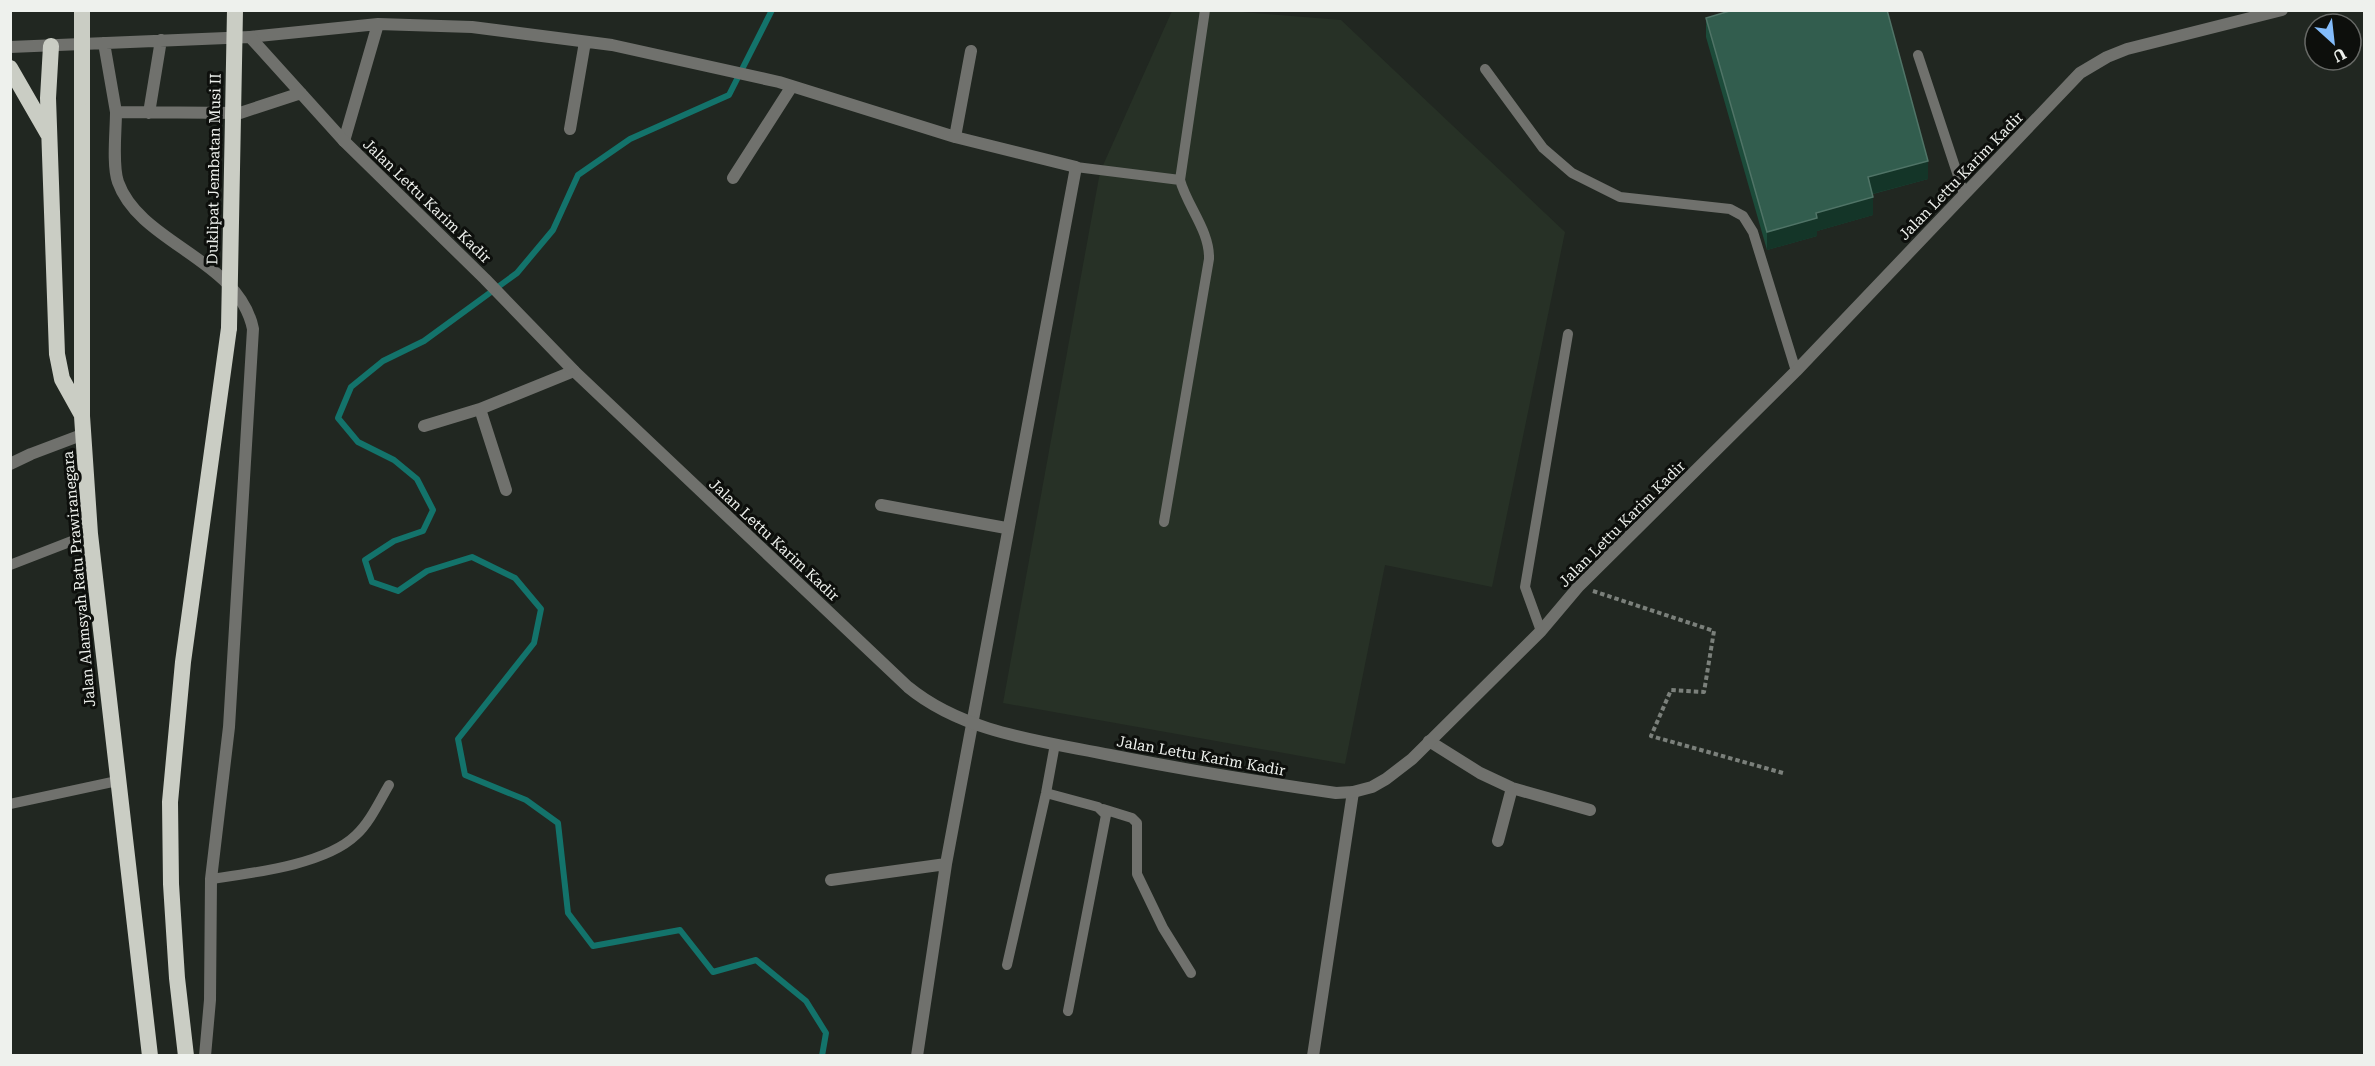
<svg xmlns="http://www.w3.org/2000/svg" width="2375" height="1066" font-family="'Roboto Serif',serif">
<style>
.built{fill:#273126}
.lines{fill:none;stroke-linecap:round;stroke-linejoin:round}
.stream{stroke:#13736b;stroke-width:6}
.path{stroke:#7b807b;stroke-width:4;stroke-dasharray:4.5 3;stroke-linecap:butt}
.service{stroke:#70716d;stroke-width:10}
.minor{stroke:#70716d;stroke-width:12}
.tertiary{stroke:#70716d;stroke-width:12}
.trunk{stroke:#cacdc4;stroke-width:16}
.trunk-bridge{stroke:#cacdc4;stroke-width:16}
.wall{fill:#1c4b3a}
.shaded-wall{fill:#143528}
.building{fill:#325d4e;stroke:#507467;stroke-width:1.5}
.labels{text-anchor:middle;stroke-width:6;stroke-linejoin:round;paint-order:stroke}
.street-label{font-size:15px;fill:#eef1ed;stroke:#0d0f0c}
</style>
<rect width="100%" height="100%" fill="#212721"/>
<path class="built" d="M1172 11H1230L1341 20 1565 232 1492 587 1385 565 1345 764 1003 703 1100 172Z"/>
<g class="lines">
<path class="stream" d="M772 10 729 95 630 139 578 175 553 230 517 273 424 341 383 361 351 387 338 418 358 442 394 460 417 479 433 510 423 531 394 541 365 560 372 582 398 591 427 571 472 557 515 578 541 609 534 643 458 739 465 775 526 800 558 823 568 913 593 946 680 930 713 972 756 960 806 1001 826 1033 822 1056"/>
<path class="path" d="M1593 591 1714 631 1704 692 1671 690 1651 736 1783 773"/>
<path class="service" d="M1918 55 1964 194
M1485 69 1543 148 1572 173 1620 197 1730 209 1743 216 1753 232 1796 371
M1076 167 1180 180 1205 10
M1164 522 1209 259C1210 231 1187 206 1180 180
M10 565 90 534
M1541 631 1525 587 1568 334
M1046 793 1098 807 1106 815 1068 1011
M10 804 117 781
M1103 809 1132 818 1137 823V874L1163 928 1191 973
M211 879C252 873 325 865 356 835 370 822 379 802 389 785
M1007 965 1046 793 1055 744"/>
<path class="minor" d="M250 37 378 24 472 27 612 45 779 82 955 137 1076 167 946 864 917 1056
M570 129 585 42
M955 137 971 51
M344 141 378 24
M733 178 792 86
M480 409 506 490
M424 426 480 409 574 371
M10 464 31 454 84 434
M881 505 1006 528
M1429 741 1480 773 1512 788 1590 810
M1498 841 1512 788
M831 880 946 864
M1313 1056 1353 792"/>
<path class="tertiary" d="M104 43 116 112
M10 47 250 37 344 141 485 279 574 371 908 687C964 733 1041 741 1110 755 1185 770 1260 782 1336 793L1353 792 1372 787 1386 779 1412 759 1541 631 1579 586 1796 371 2080 73 2107 57 2127 49 2282 10
M149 113 161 40
M205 1056 210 1000 211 879 229 727 253 329C239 259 140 244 118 182 112 165 116 131 116 112L240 113 301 93"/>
<path class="trunk" d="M51 46 48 98 57 354 62 379 82 415
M10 68 48 134
M82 97V416L90 534 150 1056
M186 1056 177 978 171 884 170 802 183 662 229 328"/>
<path class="trunk-bridge" d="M82 97V10
M229 328 235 10"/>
</g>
<path class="wall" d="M1706 18 1928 179 1873 194V215L1817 231V236L1767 250 1706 37Z"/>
<path class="shaded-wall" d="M1928 161V179L1868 195V177Z
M1873 197V215L1817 231V236L1767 250V232L1816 213Z"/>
<path class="building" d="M1733 10H1887L1928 161 1868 177 1873 197 1816 213 1817 218 1767 232 1706 18Z"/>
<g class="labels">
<g class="street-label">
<text transform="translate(214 169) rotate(-89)" y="5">Duklipat Jembatan Musi II</text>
<text transform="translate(1961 176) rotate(-46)" y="5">Jalan Lettu Karim Kadir</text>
<text transform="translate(427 201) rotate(44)" y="5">Jalan Lettu Karim Kadir</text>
<text transform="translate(1622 524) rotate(-45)" y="5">Jalan Lettu Karim Kadir</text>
<text transform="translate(774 540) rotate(43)" y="5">Jalan Lettu Karim Kadir</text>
<text transform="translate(79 579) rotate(-95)" y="5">Jalan Alamsyah Ratu Prawiranegara</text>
<text transform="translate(1201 756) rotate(10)" y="5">Jalan Lettu Karim Kadir</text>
</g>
</g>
<rect width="2375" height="1066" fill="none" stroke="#eef1ed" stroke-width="24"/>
<g transform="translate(2333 42) rotate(153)"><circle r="28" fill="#0d0f0c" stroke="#676966" stroke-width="1.5"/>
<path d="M0-4.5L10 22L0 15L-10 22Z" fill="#83bcfb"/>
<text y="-9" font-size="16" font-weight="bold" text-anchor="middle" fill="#eef1ed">U</text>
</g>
</svg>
